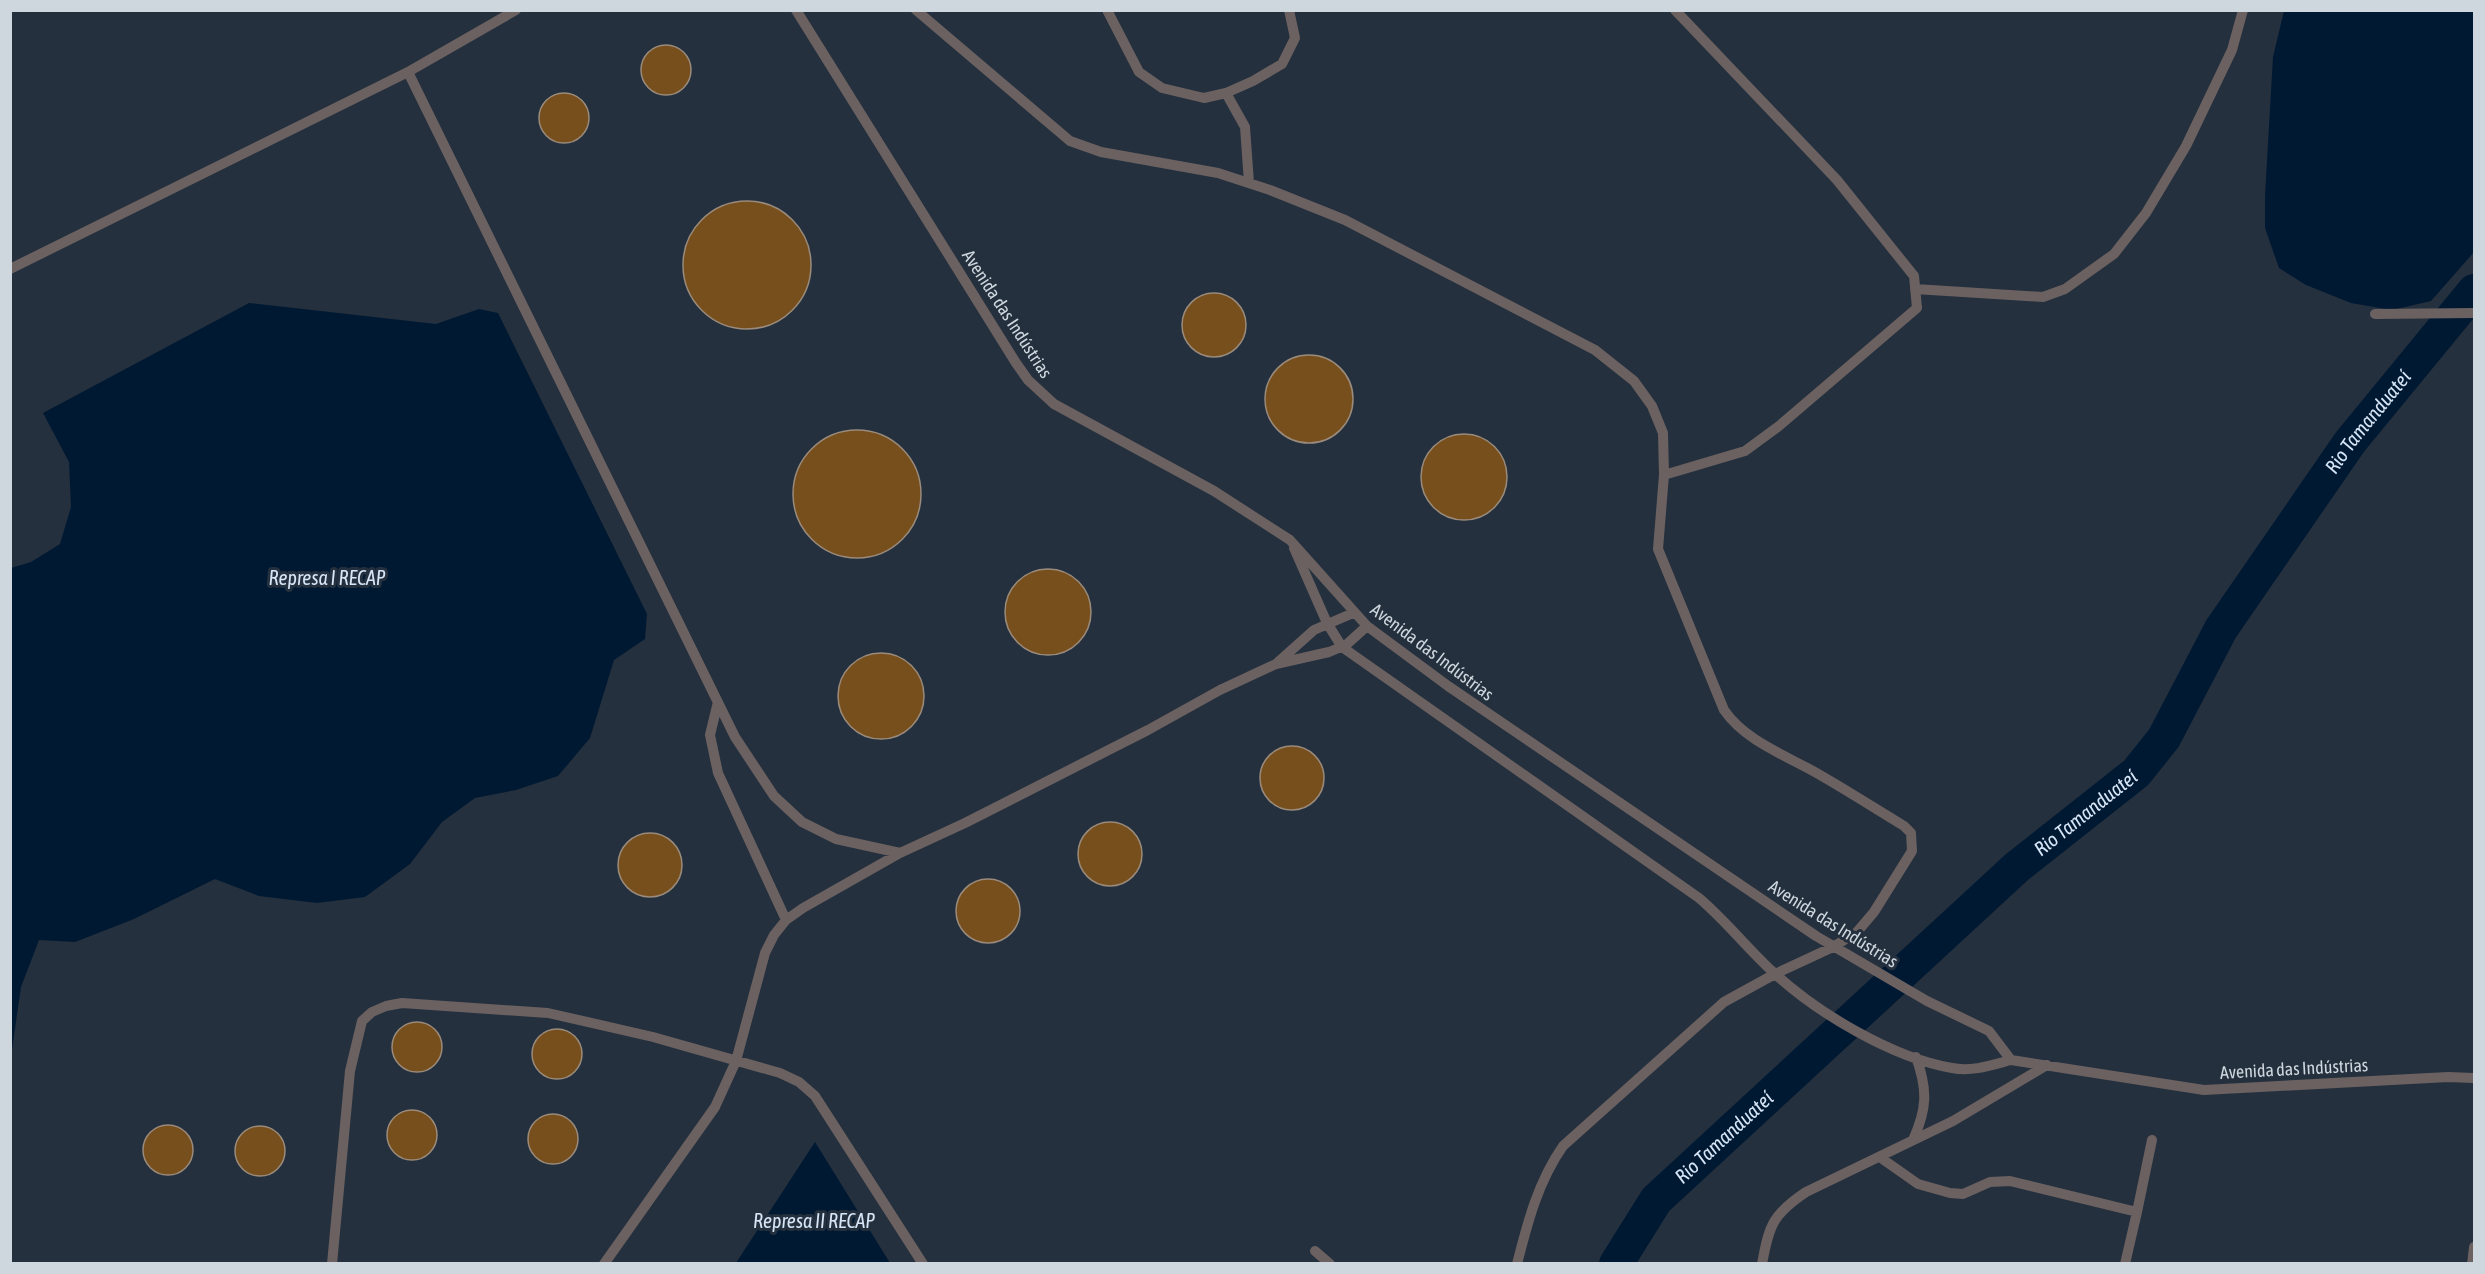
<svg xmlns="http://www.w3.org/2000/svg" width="2485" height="1274" font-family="'Asap Condensed',sans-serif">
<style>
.water{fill:#001933}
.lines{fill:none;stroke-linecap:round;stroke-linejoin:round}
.river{stroke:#001933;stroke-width:34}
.building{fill:#774f1d;stroke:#9a8b7c;stroke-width:1.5}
.service{stroke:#6b6161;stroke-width:10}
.labels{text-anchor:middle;stroke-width:6;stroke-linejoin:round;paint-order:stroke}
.street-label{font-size:18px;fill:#ced6de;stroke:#24303d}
.water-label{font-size:20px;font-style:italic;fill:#d7e6f6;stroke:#24303d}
</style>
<rect width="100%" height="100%" fill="#24303d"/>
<path class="water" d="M2284 11H2474V252L2431 301 2392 310 2351 303 2306 285 2279 268 2265 228V195L2273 57Z
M249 303 436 324 479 309 498 313 647 614 645 639 614 660 590 738 558 776 516 790 475 798 442 822 410 864 365 897 317 903 259 896 215 879 134 919 75 942 39 940 21 987 11 1056V568L31 562 60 544 71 507 69 462 43 413Z
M815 1142 890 1263H736Z"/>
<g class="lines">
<path class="river" id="s1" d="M1616 1264 1656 1200 2017 867 2136 773 2164 738 2221 629 2350 442 2474 291"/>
</g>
<path class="building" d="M641 70a25 25 0 1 1 50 0a25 25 0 1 1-50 0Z
M539 118a25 25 0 1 1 50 0a25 25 0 1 1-50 0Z
M683 265a64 64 0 1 1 128 0a64 64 0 1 1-128 0Z
M1182 325a32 32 0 1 1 64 0a32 32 0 1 1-64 0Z
M1265 399a44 44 0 1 1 88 0a44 44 0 1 1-88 0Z
M793 494a64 64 0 1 1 128 0a64 64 0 1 1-128 0Z
M1421 477a43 43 0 1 1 86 0a43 43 0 1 1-86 0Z
M1005 612a43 43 0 1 1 86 0a43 43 0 1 1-86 0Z
M838 696a43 43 0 1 1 86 0a43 43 0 1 1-86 0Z
M1260 778a32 32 0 1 1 64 0a32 32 0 1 1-64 0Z
M1078 854a32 32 0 1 1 64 0a32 32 0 1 1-64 0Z
M618 865a32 32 0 1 1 64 0a32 32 0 1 1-64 0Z
M956 911a32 32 0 1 1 64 0a32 32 0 1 1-64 0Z
M392 1047a25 25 0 1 1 50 0a25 25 0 1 1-50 0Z
M532 1054a25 25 0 1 1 50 0a25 25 0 1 1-50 0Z
M387 1135a25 25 0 1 1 50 0a25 25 0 1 1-50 0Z
M528 1139a25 25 0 1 1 50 0a25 25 0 1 1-50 0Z
M143 1150a25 25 0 1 1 50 0a25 25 0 1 1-50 0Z
M235 1151a25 25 0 1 1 50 0a25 25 0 1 1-50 0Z"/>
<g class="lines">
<path class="service" d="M516 10 408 72 735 737 774 796 802 822 836 839 900 853 965 823 1148 730 1220 690 1276 664 1329 652 1346 645 1367 626
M796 10 1016 363 1028 380 1054 404 1214 491 1290 540 1367 626 1448 686 1816 936 1927 1001 1989 1031 2011 1060
M916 10 1070 141 1101 152 1218 173 1270 190 1345 220 1595 350 1634 381 1652 406 1663 433 1664 475 1658 549 1724 710C1746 742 1788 756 1820 775 1848 791 1876 809 1904 826L1911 833 1912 851 1874 912 1857 932 1833 947 1775 974 1724 1002 1563 1146C1538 1182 1528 1221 1517 1264
M1107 10 1139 72 1162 88 1204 98 1226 93 1253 81 1282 64 1295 38 1289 10
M1226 93 1245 127 1249 183
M10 269 408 72
M1915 289 2043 297 2065 289 2114 254 2146 213 2186 146 2232 50 2243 10
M2375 314 2474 313
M1664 475 1745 451 1779 426 1917 308 1914 276 1837 180 1675 10
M1294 548 1327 623 1342 647 1699 898C1726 921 1747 948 1773 972 1817 1013 1893 1058 1952 1068 1972 1072 1992 1065 2011 1060L2204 1090 2448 1077 2474 1078
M1276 664 1314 630 1353 613
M718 702 710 735 718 773 786 920
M1913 1140C1927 1109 1928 1090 1916 1057
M1881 1158 1918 1184 1950 1193 1963 1194 1990 1182 2010 1181 2137 1212 2125 1264
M2137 1212 2152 1140
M1315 1251 1330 1264
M332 1264 350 1071 362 1021 372 1012 386 1006 402 1003 548 1013 653 1037 780 1073 799 1082 815 1096 923 1264
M604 1264 715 1107 736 1061 765 953 774 935 786 920 803 908 900 853
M1762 1264C1769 1225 1773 1214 1806 1192L1953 1121 2047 1065
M2472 1264 2474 1247"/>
</g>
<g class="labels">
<g class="street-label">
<text transform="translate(1007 314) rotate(57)" y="6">Avenida das Indústrias</text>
<text transform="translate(1432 652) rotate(37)" y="6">Avenida das Indústrias</text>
<text transform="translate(1833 924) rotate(32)" y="6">Avenida das Indústrias</text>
<text transform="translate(2294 1069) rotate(-3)" y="6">Avenida das Indústrias</text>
</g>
<g class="water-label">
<text dy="7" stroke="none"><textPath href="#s1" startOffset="1140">Rio Tamanduateí</textPath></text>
<text x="327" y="585">Represa I RECAP</text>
<text dy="7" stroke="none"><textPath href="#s1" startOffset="654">Rio Tamanduateí</textPath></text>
<text dy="7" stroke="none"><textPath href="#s1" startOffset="168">Rio Tamanduateí</textPath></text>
<text x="814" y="1228">Represa II RECAP</text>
</g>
</g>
<rect width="2485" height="1274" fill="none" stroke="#ced6de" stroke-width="24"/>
</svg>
